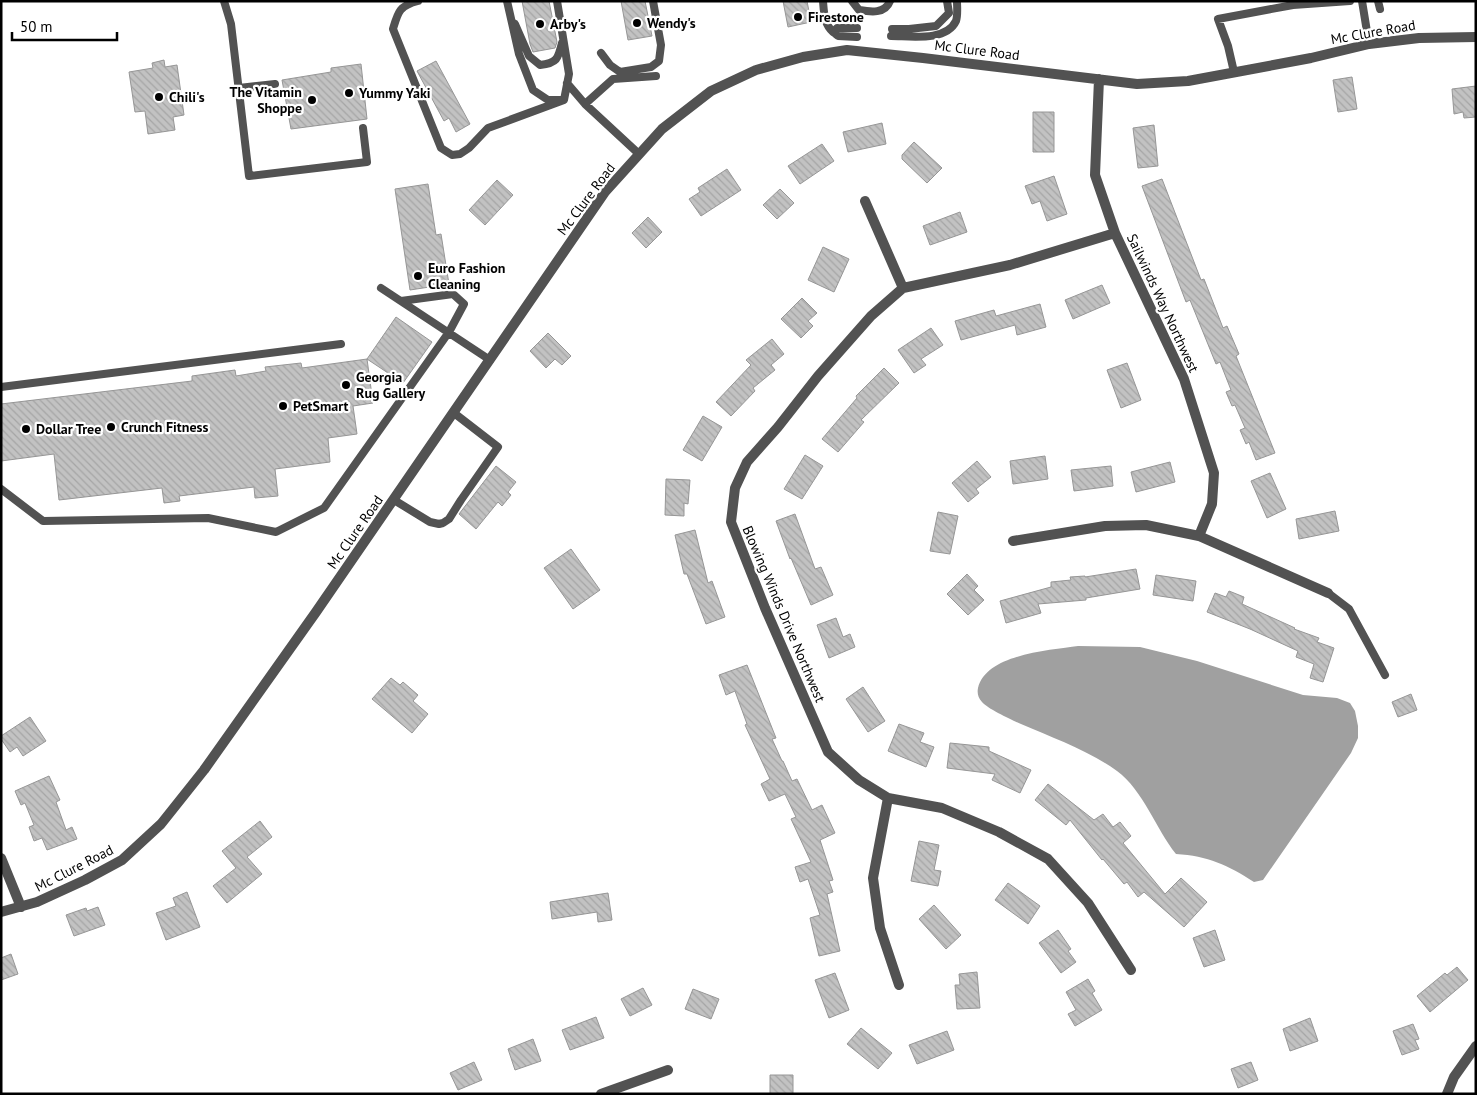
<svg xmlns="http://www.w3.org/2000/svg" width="1477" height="1095" font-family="'PT Sans',sans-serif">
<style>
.water{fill:#a0a0a0}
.building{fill:url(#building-back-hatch);stroke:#969696}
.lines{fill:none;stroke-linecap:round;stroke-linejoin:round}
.lane{stroke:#525252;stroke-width:8}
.street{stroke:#525252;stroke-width:10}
.poi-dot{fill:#000;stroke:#fff;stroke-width:2}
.labels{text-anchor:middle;stroke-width:4.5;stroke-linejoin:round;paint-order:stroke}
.poi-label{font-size:14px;font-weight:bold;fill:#000;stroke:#fff;text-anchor:start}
.street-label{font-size:14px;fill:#000;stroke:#fff}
</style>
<defs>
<pattern id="building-back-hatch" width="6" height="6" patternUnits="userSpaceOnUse" patternTransform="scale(1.25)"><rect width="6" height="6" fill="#c2c2c2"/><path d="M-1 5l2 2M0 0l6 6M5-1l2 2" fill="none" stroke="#a5a5a5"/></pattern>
</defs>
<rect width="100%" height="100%" fill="#fff"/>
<path class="water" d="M1078 646 1140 647 1197 661 1303 695 1337 698 1350 703 1355 711 1358 726V738L1351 753 1263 880 1254 882C1228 865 1208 856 1176 854 1156 829 1143 790 1117 771 1088 750 1053 738 1021 724 1012 720 988 709 982 702 978 698 977 693 978 688 986 654 1051 650 1078 646Z"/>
<path class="building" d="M522 1H549L557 42 555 48 533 52 530 44Z
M621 1H645L652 36 628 40Z
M783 1H807L811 22 788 27Z
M164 60 165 67 177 65 184 115 173 117 175 130 148 134 145 111 135 112 129 72 153 68 152 63Z
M436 61 470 124 456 132 449 118 444 121 417 71Z
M361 64 367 119 291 129 282 80 331 72V68Z
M1352 77 1357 109 1338 112 1333 80Z
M1476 86V117L1464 118 1463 112 1454 114 1452 89Z
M1033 112H1054V152H1033Z
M882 123 886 144 848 152 843 132Z
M1154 125 1158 166 1138 168 1133 128Z
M914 142 942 168 927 183 902 159V155Z
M822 144 834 161 800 184 788 166Z
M727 169 741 190 701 216 689 199 700 192 698 188Z
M1054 176 1067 214 1047 221 1040 201 1032 204 1025 186Z
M1162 179 1201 280 1204 279 1223 328 1227 326 1239 354 1236 356 1275 453 1256 460 1249 442 1246 444 1240 430 1245 428 1235 405 1232 406 1226 392 1231 390 1220 362 1216 364 1190 300 1186 302 1142 186Z
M497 180 513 195 485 225 469 210Z
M428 184 436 235 441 234 449 284 410 290 395 189Z
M780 189 794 203 777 219 763 205Z
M960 212 967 232 930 245 923 226Z
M648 217 662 232 646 248 632 233Z
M823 247 849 259 834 292 808 280Z
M1102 285 1110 303 1073 319 1065 300Z
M802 298 817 313 808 321 813 326 801 338 781 319Z
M1040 304 1046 327 1017 335 1015 325 961 340 955 321 994 310 996 316Z
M396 317 432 342 403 383 367 359Z
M931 328 943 345 921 359 926 365 914 373 898 350Z
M548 333 571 356 562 365 555 359 546 368 530 351Z
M772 339 784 354 771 365 775 370 753 388 755 391 731 416 716 402 751 365 746 360Z
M367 359 373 403 353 406 357 434 328 438 330 462 275 469 278 496 255 498 254 487 179 496 180 501 164 503 162 488 59 500 54 454 1 461V404L192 381V376L235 370 236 376 266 371 265 367 301 363 302 368Z
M1127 363 1141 400 1121 408 1107 370Z
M884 368 899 383 861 420 864 422 838 452 822 439 857 398 856 396Z
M703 416 722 427 702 461 683 450Z
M805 455 823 466 802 499 784 489Z
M1045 456 1048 479 1013 484 1010 461Z
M977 461 991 477 976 489 979 493 968 502 952 483Z
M1170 462 1175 482 1136 492 1131 472Z
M496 466 516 482 508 492 511 495 502 506 498 502 476 529 459 514Z
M1111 466 1113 486 1074 491 1071 470Z
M1270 473 1286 509 1267 518 1251 481Z
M666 479 690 480 688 504 684 503V516L665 515Z
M1335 511 1339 531 1299 539 1296 519Z
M938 512 958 516 950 554 930 551Z
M795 514 815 569 821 567 833 595 811 605 791 558 790 559 776 521Z
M695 530 708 583 712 581 725 617 706 624 687 574H684L675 535Z
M571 549 600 590 573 609 544 568Z
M1136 569 1140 589 1086 598V600L1038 604 1041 613 1006 623 1000 601 1051 587V582L1071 580 1070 577 1085 576V577Z
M967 574 978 586 974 590 984 600 968 615 947 594Z
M1156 575 1196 581 1193 601 1153 595Z
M1229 591 1244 597 1242 604 1295 628 1294 629 1319 638 1317 642 1334 648 1323 682 1310 678 1314 664 1296 657 1298 651 1250 629 1207 612 1215 593 1226 597Z
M836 618 843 637 850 634 855 647 829 658 817 625Z
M747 665 776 738 772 739 782 761H783L792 781 797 779 812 810 822 805 835 833 820 840 833 880 829 881 833 892 827 894 840 951 819 956 810 918 820 915 808 879 800 882 795 867 811 862 791 819 796 817 785 794 769 801 761 784 770 779 745 725 747 724 735 691 726 695 719 675Z
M391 678 400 685 403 682 418 695 413 701 428 714 412 733 372 699Z
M863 687 885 721 868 732 846 699Z
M1411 694 1417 710 1398 717 1392 702Z
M30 717 46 741 23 756 17 747 10 752 1 739V736Z
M899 724 924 733 920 742 934 747 926 767 888 751Z
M950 743 989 747V751L1031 770 1020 793 992 780 995 774 947 768Z
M49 776 60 800 56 802 66 830 72 827 77 839 47 850 42 838 34 841 29 827 34 825 25 803 21 805 15 791Z
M1048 784 1094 820 1103 814 1113 827 1120 822 1131 836 1123 843 1165 894 1181 878 1207 902 1184 927 1144 892 1138 897 1127 882 1124 884 1103 859 1102 860 1070 820 1066 825 1035 800Z
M260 821 272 837 247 857 262 874 227 903 213 886 236 868 222 851Z
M919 841 939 845 934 870 941 871 938 886 911 881Z
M1008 883 1040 906 1028 924 995 900Z
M187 892 200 927 166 940 156 913 176 906 173 898Z
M608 893 612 920 598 922 597 912 552 919 550 902Z
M934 905 961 935 946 949 919 919Z
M98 907 105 925 74 936 66 915 86 908 87 911Z
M1058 930 1071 949 1068 951 1076 962 1061 973 1039 943Z
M1215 930 1225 960 1204 967 1193 938Z
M11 954 18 974 1 980V958Z
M1457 967 1468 980 1430 1012 1417 996 1445 973 1447 975Z
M977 972 980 1008 957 1009 955 985H960L959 974Z
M835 973 849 1010 829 1018 815 980Z
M1088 979 1095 991 1092 993 1102 1010 1075 1026 1068 1014 1076 1010 1066 992Z
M643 988 652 1005 630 1016 621 999Z
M693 989 719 999 711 1019 685 1009Z
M596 1017 604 1038 570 1050 562 1030Z
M1310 1018 1318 1041 1290 1051 1283 1029Z
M1413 1024 1419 1039 1415 1040 1419 1049 1402 1055 1393 1031Z
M861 1028 892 1053 878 1069 847 1044Z
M947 1031 954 1050 917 1064 909 1045Z
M533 1039 541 1061 515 1070 508 1049Z
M474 1062 482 1080 458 1090 450 1073Z
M1251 1062 1258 1080 1238 1088 1231 1069Z
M770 1075H793V1094H770Z"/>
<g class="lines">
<path class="lane" d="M224 1 231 24 249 176 367 162 363 128
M418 1C399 6 398 12 393 29L441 148 452 155 460 154 469 148 488 128 564 100 569 74 557 1
M507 1 519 54 533 90 548 100H560
M823 1C824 13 824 24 833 32L837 28H857
M852 1 859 10C871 12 885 14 890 1
M1293 1V5L1350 1
M1362 1 1369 44
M1378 1 1380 9
M515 24 529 56 540 65C557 63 558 59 562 43
M892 29H909L936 26 949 13 947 1
M833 32 838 36 857 37
M891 36C910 36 946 42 956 21 958 15 957 7 957 1
M601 53 610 65 620 72 651 67 659 61 661 45 653 1
M1234 72 1228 46 1218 19 1293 5
M567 83 585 104 639 154
M239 88 275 84
M585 104 613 79 656 76
M381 288 490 360
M1 387 341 344
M1 489 43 521 208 518 276 532 324 508 449 332 464 304 453 294 401 301
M394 500 430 522 439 524 443 523 449 519 461 500 498 447 454 413
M1328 593 1349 609 1385 675"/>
<path class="street" d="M1099 79 1095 175 1115 233 1184 379 1214 473 1212 504 1199 536
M865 201 903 288
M1115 233 1010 265 903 288 871 316 818 376 778 427 747 462 735 488 731 522 765 608 828 752 859 780 888 798 942 808 999 832 1048 859 1088 903 1131 970
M1013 541 1105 526 1146 525 1199 536 1328 593
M888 798 873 878 880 928 899 985
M1 858 21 907
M1 912 37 902 85 880 122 860 161 824 204 770 316 612 605 192 662 129 711 91 756 70 803 57 847 50 923 58 1137 84 1188 81 1311 58 1369 44 1419 38 1476 37
M601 1094 668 1070
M1447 1094 1454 1077 1476 1046"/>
</g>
<g class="poi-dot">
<circle cx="798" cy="17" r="5"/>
<circle cx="637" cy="23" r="5"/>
<circle cx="540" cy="24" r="5"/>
<circle cx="349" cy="93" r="5"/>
<circle cx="159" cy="97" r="5"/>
<circle cx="312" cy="100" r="5"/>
<circle cx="418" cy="276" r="5"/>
<circle cx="346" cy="385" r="5"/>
<circle cx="283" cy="406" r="5"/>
<circle cx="111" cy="427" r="5"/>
<circle cx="26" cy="429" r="5"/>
</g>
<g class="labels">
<g class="poi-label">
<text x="808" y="22">Firestone</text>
<text x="647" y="28">Wendy's</text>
<text x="550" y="29">Arby's</text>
<text x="302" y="97" text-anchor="end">The Vitamin<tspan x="302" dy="16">Shoppe</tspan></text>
<text x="359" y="98">Yummy Yaki</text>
<text x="169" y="102">Chili's</text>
<text x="428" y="273">Euro Fashion<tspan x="428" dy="16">Cleaning</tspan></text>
<text x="356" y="382">Georgia<tspan x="356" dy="16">Rug Gallery</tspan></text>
<text x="293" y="411">PetSmart</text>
<text x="121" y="432">Crunch Fitness</text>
<text x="36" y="434">Dollar Tree</text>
</g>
<g class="street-label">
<text transform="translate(1373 32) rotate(-10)" y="5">Mc Clure Road</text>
<text transform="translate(977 50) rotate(7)" y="5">Mc Clure Road</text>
<text transform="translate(586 199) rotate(-53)" y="5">Mc Clure Road</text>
<text transform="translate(1163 303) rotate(65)" y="5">Sailwinds Way Northwest</text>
<text transform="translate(355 532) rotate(-55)" y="5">Mc Clure Road</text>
<text transform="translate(784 614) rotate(67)" y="5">Blowing Winds Drive Northwest</text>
<text transform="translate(74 868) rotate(-27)" y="5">Mc Clure Road</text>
</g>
</g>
<rect width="1477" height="1095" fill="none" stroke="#000000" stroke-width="5"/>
<path d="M12 32v8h105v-8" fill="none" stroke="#000000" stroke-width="2.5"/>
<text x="20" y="32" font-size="15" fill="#000000" stroke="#ffffff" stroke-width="4" paint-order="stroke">50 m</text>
</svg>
